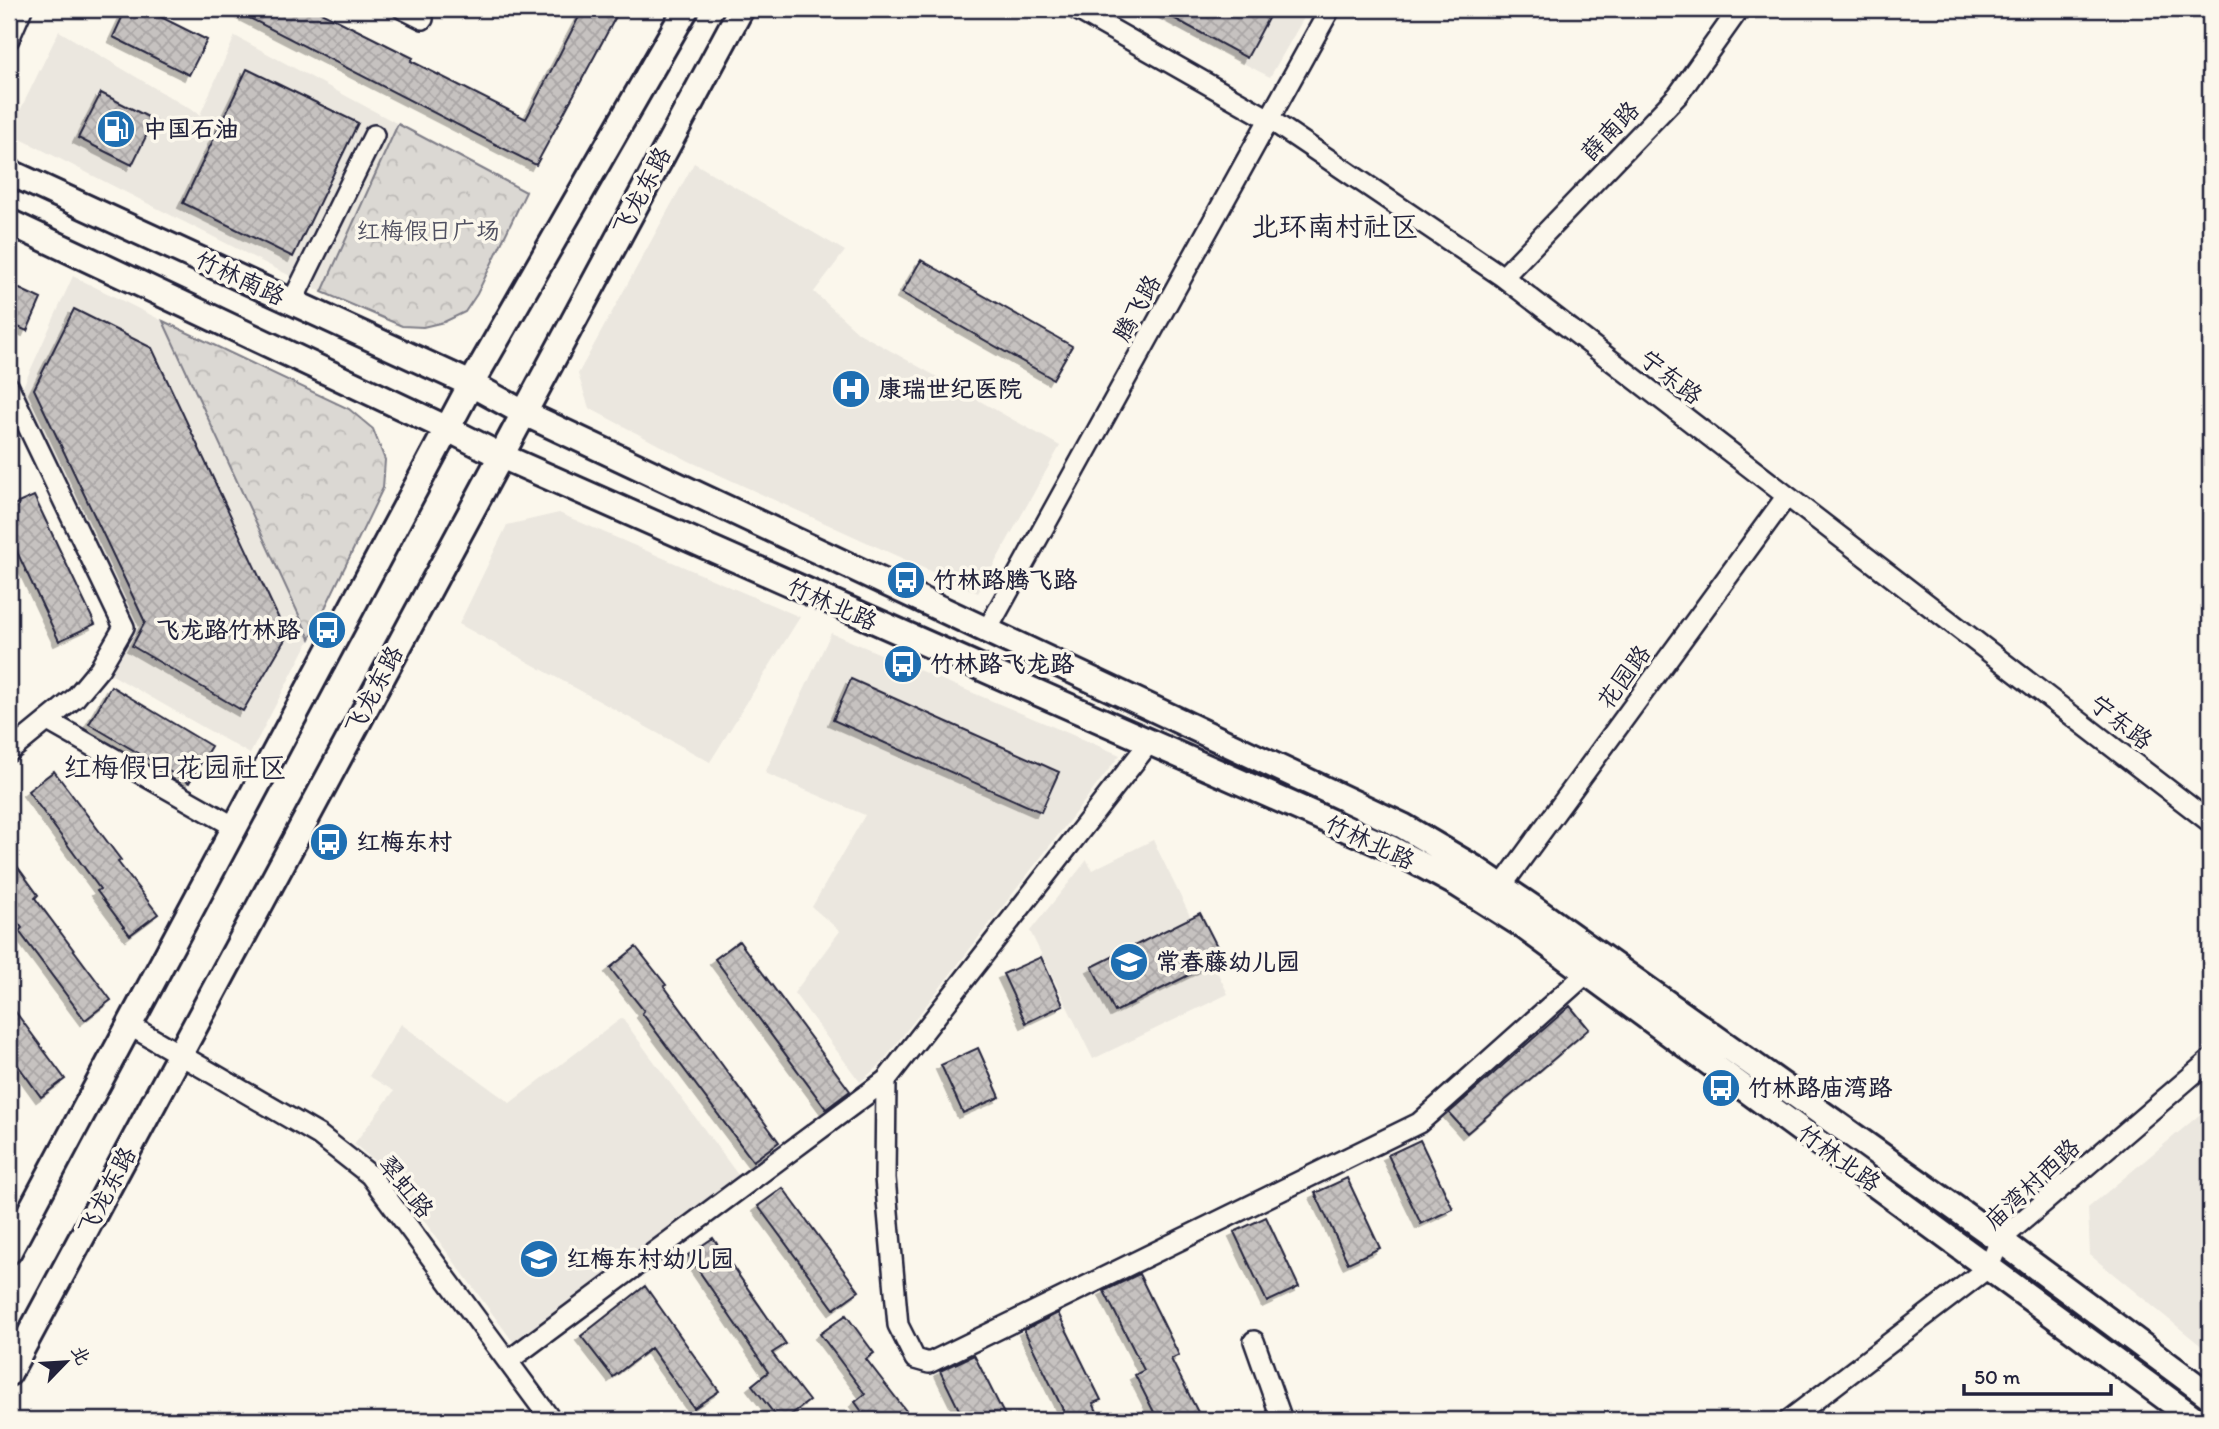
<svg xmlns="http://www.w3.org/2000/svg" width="2219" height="1429" font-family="Itim,'LXGW WenKai TC',sans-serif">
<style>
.built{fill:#ebe7df}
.forest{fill:url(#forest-crowns);stroke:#7e7d87;stroke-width:2}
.building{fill:url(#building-cross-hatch);stroke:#22223b;stroke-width:2;filter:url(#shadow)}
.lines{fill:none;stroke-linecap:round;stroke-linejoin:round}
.minor-casing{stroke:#22223b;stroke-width:24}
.major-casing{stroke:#22223b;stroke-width:30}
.minor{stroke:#fbf7ec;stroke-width:19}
.major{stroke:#fbf7ec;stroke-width:24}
.labels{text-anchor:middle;stroke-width:7;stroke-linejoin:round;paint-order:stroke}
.poi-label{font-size:24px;font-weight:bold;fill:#22223b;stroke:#fbf7ec;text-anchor:start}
.street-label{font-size:24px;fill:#22223b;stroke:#fbf7ec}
.park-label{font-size:24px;fill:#505061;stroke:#fbf7ec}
.quarter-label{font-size:28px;fill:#22223b;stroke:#fbf7ec}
</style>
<defs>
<pattern id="forest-crowns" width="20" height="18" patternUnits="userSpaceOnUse" patternTransform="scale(1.75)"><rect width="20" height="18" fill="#dbd8d3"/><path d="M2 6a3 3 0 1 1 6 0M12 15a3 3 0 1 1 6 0" fill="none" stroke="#bcb9b6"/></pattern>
<pattern id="building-cross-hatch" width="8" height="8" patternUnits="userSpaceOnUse" patternTransform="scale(1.75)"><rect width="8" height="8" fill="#c6c2c0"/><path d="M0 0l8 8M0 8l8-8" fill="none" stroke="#aaa6a6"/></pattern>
<filter id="shadow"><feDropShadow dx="-5" dy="5" stdDeviation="0" flood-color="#0004"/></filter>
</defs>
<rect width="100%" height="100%" fill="#fbf7ec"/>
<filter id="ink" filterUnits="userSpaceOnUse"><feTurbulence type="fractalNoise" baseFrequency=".0143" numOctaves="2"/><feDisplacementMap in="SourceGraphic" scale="14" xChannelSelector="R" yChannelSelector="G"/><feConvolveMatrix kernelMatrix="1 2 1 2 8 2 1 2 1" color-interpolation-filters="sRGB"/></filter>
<g filter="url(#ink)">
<path class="built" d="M1138 9H1309L1270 77Z
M59 31 200 115 235 36 398 124 322 292 9 133Z
M694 163 845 251 814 292 859 333 1060 446 978 593 689 461 589 408 578 374Z
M73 276 163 321 310 639 250 754 100 668 124 627 16 402Z
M559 513 800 617 710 762 459 624 507 525Z
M831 633 1120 755 880 1065 860 1082 794 993 840 931 812 907 865 815 765 773Z
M1153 840 1228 994 1093 1059 1030 931 1087 860 1092 870Z
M622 1018 738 1175 514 1343 388 1172 354 1144 394 1091 369 1076 401 1024 510 1103Z
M2210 1106V1353L2090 1255 2088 1208Z"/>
<path class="forest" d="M398 124 526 192 477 294 465 312 444 322 423 327 402 326 322 292Z
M163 321 349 409 373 429 385 460 383 488 310 639Z"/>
<path class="building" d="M126 9H145L207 40 189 75 113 37Z
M232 9H315L413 58 411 61 526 119 583 9H620L536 165Z
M1157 9H1273L1247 58Z
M247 69 358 123 293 257 183 203Z
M101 93 154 120 132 165 78 138Z
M921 260 1072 346 1053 379 902 293Z
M9 284 41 299 27 331 9 323Z
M74 309 152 348 287 636 243 711 132 646 145 622 34 389Z
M34 496 95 624 59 641 9 535V507Z
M851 679 1059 772 1041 812 833 720Z
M111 686 211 746 189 783 89 724Z
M54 771 121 860 118 862 158 914 130 935 97 891 100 889 28 791Z
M9 855 38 895 35 898 111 1000 85 1020 19 931 22 928 9 911Z
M1200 913 1223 958 1115 1012 1092 967Z
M739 941 850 1091 826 1109 715 959Z
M636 947 666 985 664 986 779 1142 753 1161 642 1013 644 1011 610 968Z
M1041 957 1063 1005 1026 1023 1003 974Z
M9 1003 65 1079 41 1097 9 1053Z
M1570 1006 1589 1029 1467 1133 1449 1113Z
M978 1048 1000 1097 963 1113 941 1065Z
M1420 1140 1453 1209 1421 1224 1388 1155Z
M1347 1178 1380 1248 1348 1263 1315 1193Z
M783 1188 859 1291 834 1309 758 1206Z
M1266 1217 1299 1287 1267 1302 1234 1232Z
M713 1238 786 1344 772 1353 809 1401 784 1420H779L752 1385 768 1372 688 1255Z
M1139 1274 1179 1355 1171 1359 1202 1420H1158L1135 1375 1144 1370 1104 1291Z
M645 1286 719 1391 694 1408 651 1348 613 1377 581 1336Z
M1058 1313 1101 1400 1093 1403 1101 1420H1068L1024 1330Z
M846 1315 874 1353 866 1359 913 1420H868L855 1402 865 1394 820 1334Z
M974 1355 1007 1420H964L940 1371Z"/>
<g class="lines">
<g class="minor-casing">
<path id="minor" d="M403 9 423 19
M1076 9 1269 119 1503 277 2210 822
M9 39 22 9
M1503 277 1678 95 1739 9
M292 302 374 135
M9 387 124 627 100 668 75 698 9 752
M986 632 1330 9
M48 721 235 827
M1149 743 886 1080 885 1178 898 1325 915 1359 929 1363 1419 1123 1587 973
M1501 887 1786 497
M129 1025 319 1135 370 1175 551 1420
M1254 1341 1282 1420
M508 1361 886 1080
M1789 1420 1989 1267 2000 1240 2210 1060"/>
</g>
<g class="major-casing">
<path id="major" d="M9 172 471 384 522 412 1403 826 1474 868 1533 908 2000 1240 2210 1396
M9 222 448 429 499 455 1392 849 1459 885 1519 923 2196 1420
M9 1251 471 384 686 9
M9 1373C254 919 495 462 741 9"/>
</g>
<use href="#minor" class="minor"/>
<use href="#major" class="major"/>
</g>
</g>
<defs>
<g id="fuel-disc" transform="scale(2.0125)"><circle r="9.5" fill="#1f6fb2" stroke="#fbf7ec"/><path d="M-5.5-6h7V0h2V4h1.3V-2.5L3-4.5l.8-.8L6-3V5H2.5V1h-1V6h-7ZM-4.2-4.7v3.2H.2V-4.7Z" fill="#fff"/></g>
<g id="hospital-disc" transform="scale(2.0125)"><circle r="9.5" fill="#1f6fb2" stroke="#fbf7ec"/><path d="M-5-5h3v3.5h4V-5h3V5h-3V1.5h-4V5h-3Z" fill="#fff"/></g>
<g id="bus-disc" transform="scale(2.0125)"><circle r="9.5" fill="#1f6fb2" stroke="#fbf7ec"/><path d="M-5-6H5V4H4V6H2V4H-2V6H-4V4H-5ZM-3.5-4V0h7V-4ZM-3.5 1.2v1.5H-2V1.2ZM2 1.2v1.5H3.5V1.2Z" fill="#fff"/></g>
<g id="school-disc" transform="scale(2.0125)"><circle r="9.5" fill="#1f6fb2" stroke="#fbf7ec"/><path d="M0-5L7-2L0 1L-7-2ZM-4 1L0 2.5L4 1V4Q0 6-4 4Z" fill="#fff"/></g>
</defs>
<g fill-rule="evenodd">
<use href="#fuel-disc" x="116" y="129"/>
<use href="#hospital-disc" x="851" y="389"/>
<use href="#bus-disc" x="906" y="580"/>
<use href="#bus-disc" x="327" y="630"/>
<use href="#bus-disc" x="903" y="664"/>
<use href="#bus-disc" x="329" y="842"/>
<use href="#school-disc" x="1129" y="962"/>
<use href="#bus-disc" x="1721" y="1088"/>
<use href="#school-disc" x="539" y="1259"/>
</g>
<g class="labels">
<g class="poi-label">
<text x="143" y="137">中国石油</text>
<text x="878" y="397">康瑞世纪医院</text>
<text x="933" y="588">竹林路腾飞路</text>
<text x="300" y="638" text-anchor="end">飞龙路竹林路</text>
<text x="930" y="672">竹林路飞龙路</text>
<text x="356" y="850">红梅东村</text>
<text x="1156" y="970">常春藤幼儿园</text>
<text x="1748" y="1096">竹林路庙湾路</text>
<text x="566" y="1267">红梅东村幼儿园</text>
</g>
<g class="street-label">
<text transform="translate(1610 131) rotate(-46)" y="8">薛南路</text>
<text transform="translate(642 191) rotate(-62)" y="8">飞龙东路</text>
<text transform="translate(240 278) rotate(25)" y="8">竹林南路</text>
<text transform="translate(1137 308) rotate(-61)" y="8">腾飞路</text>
<text transform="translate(1671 377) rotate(38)" y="8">宁东路</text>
<text transform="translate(832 604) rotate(24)" y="8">竹林北路</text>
<text transform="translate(1624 677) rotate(-54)" y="8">花园路</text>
<text transform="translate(374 690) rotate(-62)" y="8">飞龙东路</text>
<text transform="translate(2121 722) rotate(38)" y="8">宁东路</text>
<text transform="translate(1370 842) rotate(25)" y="8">竹林北路</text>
<text transform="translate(1839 1158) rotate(36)" y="8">竹林北路</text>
<text transform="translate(2032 1184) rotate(-43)" y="8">庙湾村西路</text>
<text transform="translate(406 1187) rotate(51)" y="8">翠虹路</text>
<text transform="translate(107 1191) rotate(-62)" y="8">飞龙东路</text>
</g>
<g class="park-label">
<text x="428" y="239">红梅假日广场</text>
</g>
<g class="quarter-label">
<text x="1335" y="236">北环南村社区</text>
<text x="175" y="777">红梅假日花园社区</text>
</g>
</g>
<rect width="2219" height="1429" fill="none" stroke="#fbf7ec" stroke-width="35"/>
<rect x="18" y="18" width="2184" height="1394" fill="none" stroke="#22223b" stroke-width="2.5" filter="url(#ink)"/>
<g transform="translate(66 1362) rotate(65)" stroke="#fbf7ec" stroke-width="5" paint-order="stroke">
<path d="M0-5L12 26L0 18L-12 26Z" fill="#22223b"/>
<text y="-10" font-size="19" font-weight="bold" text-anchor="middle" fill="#22223b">北</text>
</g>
<path d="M1964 1384v10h147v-10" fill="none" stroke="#22223b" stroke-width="3.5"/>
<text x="1974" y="1384" font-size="21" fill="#22223b" stroke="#fbf7ec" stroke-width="5" paint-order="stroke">50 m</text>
</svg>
